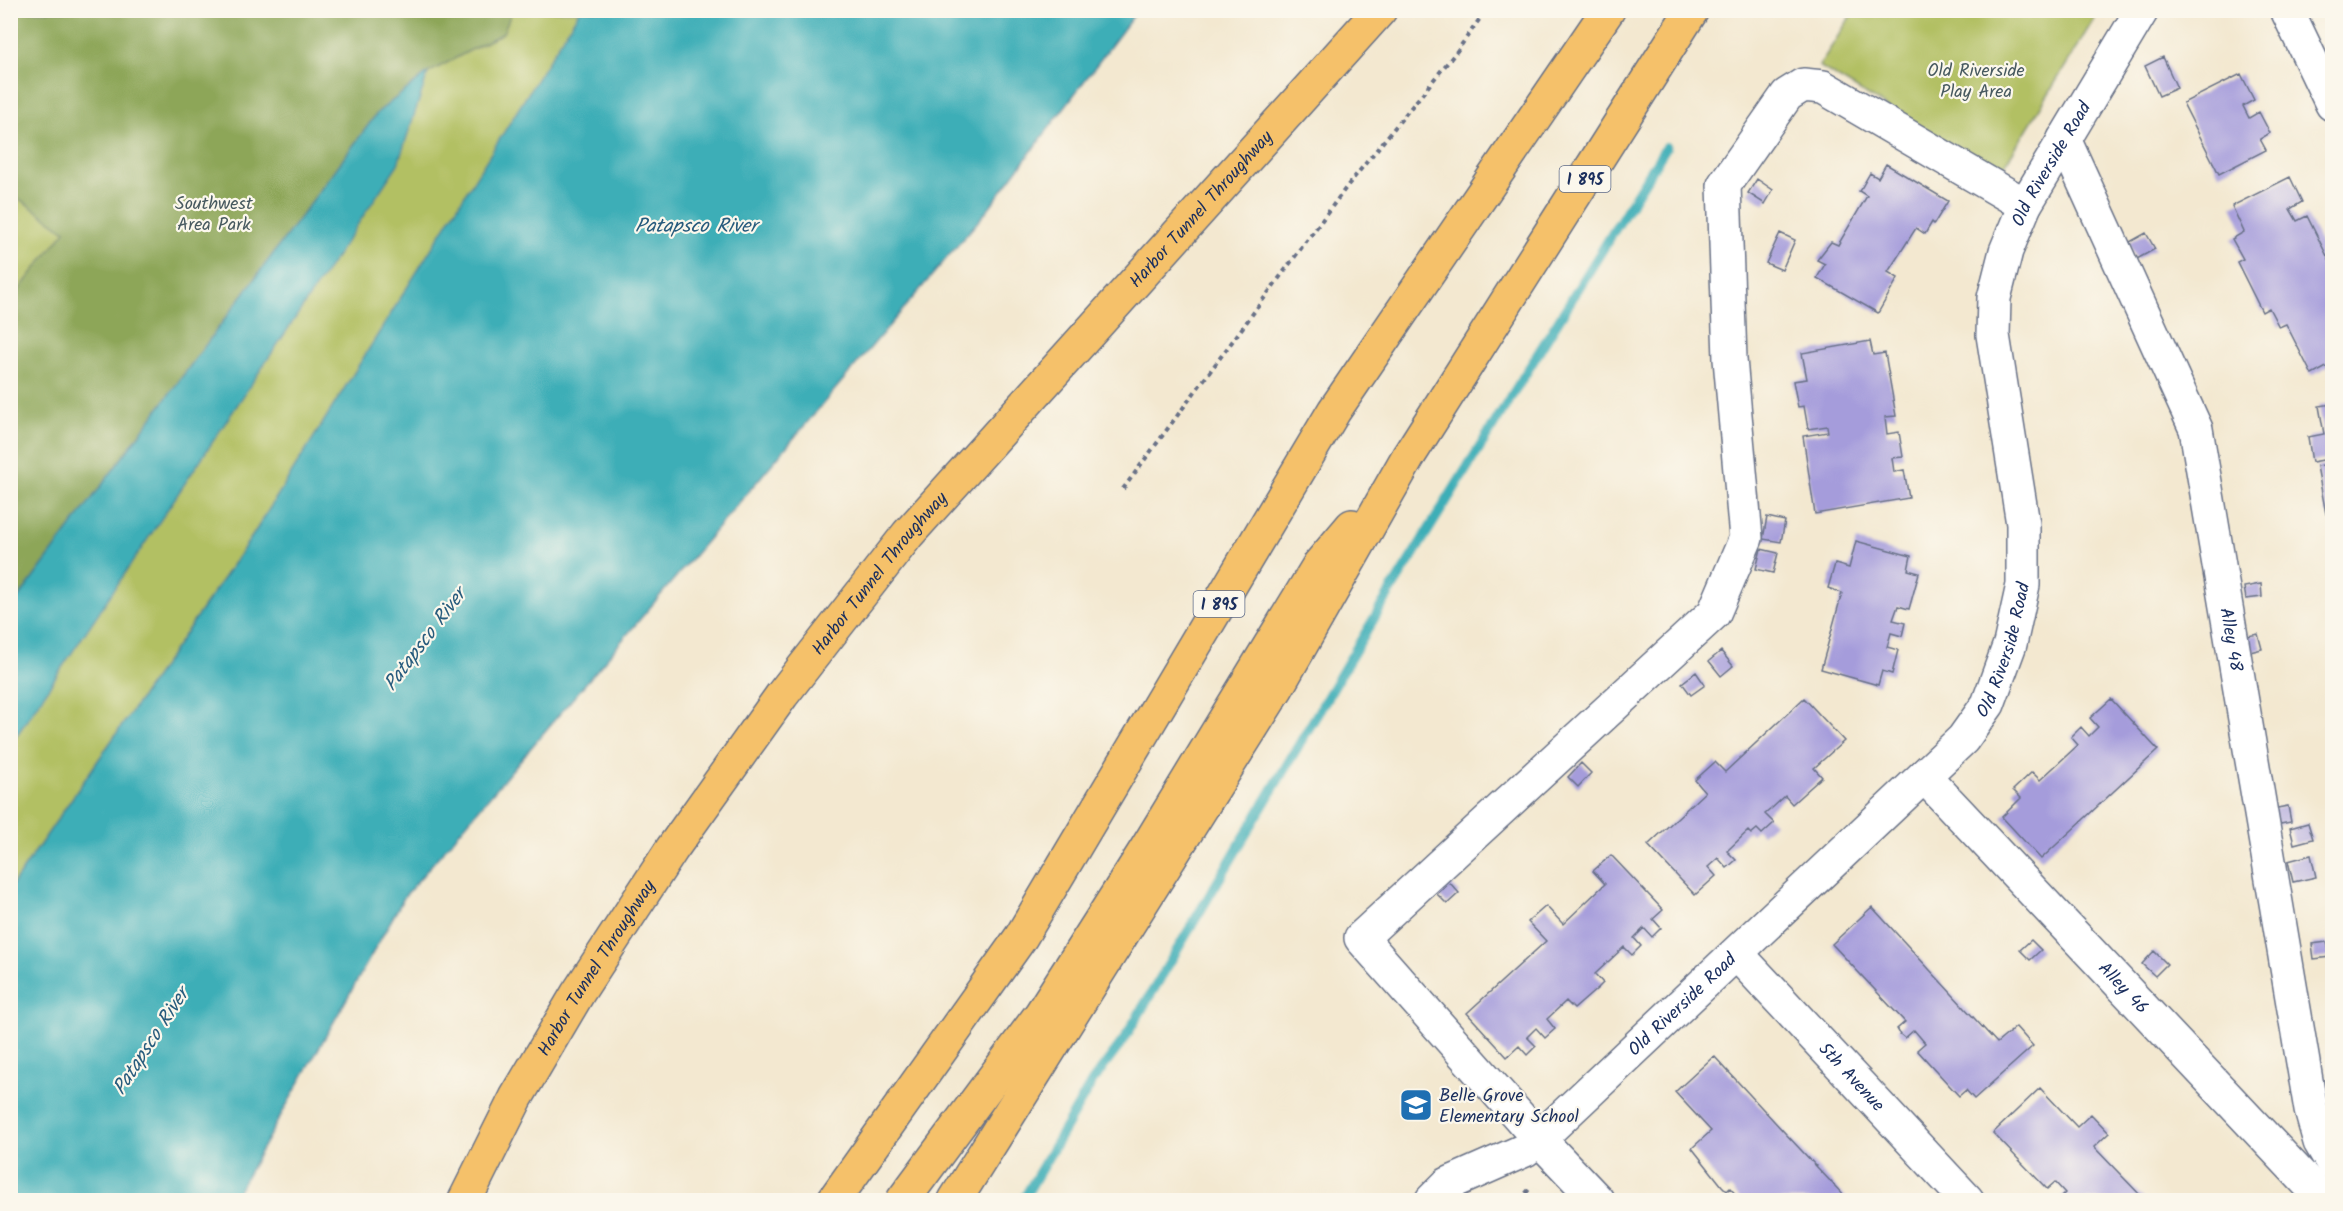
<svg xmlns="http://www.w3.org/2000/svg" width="2343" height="1211" font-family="Kalam,sans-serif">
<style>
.green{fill:#b2c063;stroke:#667860;stroke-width:1.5}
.forest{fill:#8da659;stroke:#546a5c;stroke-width:1.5}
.water{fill:#3daeb7;stroke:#2c6e8a;stroke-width:1.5}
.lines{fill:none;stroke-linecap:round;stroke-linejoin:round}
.stream{stroke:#3daeb7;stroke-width:10}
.building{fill:#a59cdb}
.minor-casing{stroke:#677086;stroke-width:36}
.highway-casing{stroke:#677086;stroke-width:36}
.path{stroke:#677086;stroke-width:4;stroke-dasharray:4.5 4.5;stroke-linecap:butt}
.minor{stroke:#fff;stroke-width:33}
.highway{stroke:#f5c16b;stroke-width:33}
.labels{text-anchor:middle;stroke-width:4.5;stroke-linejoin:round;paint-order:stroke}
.shield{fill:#fbf7ec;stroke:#5e6b89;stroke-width:1.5}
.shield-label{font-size:16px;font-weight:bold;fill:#1b2f5e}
.park-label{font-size:18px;fill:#485a60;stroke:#fbf7ec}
.street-label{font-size:18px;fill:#1b2f5e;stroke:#fbf7ec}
.poi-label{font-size:18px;fill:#1b2f5e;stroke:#fbf7ec;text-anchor:start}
.water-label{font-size:20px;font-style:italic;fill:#275b7d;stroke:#fbf7ec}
</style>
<rect width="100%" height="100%" fill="#fbf7ec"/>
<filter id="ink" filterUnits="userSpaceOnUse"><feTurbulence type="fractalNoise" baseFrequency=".0167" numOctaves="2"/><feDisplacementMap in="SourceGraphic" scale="12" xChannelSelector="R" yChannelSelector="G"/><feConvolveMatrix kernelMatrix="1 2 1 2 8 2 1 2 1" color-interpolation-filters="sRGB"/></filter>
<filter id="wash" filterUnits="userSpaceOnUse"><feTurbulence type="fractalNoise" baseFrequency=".008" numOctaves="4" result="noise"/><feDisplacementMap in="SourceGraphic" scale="24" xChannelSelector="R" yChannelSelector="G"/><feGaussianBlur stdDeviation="1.35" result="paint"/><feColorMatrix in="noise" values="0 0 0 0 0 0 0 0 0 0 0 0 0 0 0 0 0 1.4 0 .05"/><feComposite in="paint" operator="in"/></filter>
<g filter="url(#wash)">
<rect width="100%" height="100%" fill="#f3e8d0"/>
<path class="green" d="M11 11H580L253 535 11 887Z
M1854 11H2099L1999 175 1819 66Z"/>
<path class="forest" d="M11 11H512L503 33 428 73 378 112 11 608V300L65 231 11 193Z"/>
<path class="water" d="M580 10 1137 11 985 213 405 896 233 1200H11V887L253 535Z
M428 73 398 164 11 744V608L378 112Z"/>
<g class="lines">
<path class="stream" d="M1023 1200 1092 1082 1123 1041 1382 605 1666 147"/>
</g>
<g id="blocks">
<path class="building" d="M2163 57 2177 88 2159 96 2145 66Z
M2241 74 2254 100 2243 106 2249 118 2259 112 2270 133 2260 139 2266 150 2219 174 2183 103Z
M1886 164 1948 201 1934 224 1932 222 1925 234 1916 228 1888 272 1898 278 1878 313 1817 278 1825 264 1817 260 1831 242 1838 245 1867 196 1859 191 1862 187 1870 173 1878 178Z
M2290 177 2302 202 2290 209 2297 221 2307 216 2332 266V289L2330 291 2332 297V364L2312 375 2286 324 2279 327 2269 308 2262 312 2237 262 2243 259 2232 239 2244 232 2232 206Z
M1757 179 1773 190 1765 204 1748 193Z
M1780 233 1795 240 1782 270 1766 263Z
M2146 233 2155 249 2137 259 2128 243Z
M1870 341 1873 355 1885 353 1896 416 1885 417 1887 434 1899 432 1903 457 1892 458 1894 472 1904 470 1909 498 1815 514 1803 436 1828 432 1827 426 1808 429 1804 406 1798 407 1793 381 1807 379 1802 353Z
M2332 404V513L2326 514 2317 466 2329 464 2328 459 2312 462 2308 437 2324 434 2319 406Z
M1767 517 1785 521 1781 542 1763 539Z
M1856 541 1911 556 1908 570 1919 573 1909 609 1898 606 1893 620 1905 623 1902 636 1891 633 1887 647 1898 650 1892 674 1882 671 1878 685 1821 669 1842 593 1828 588 1835 564 1849 568Z
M1761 549 1778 553 1773 573 1756 569Z
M2261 584 2262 597 2246 599 2244 587Z
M2258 634 2262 649 2246 653 2242 637Z
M1721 651 1733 666 1721 676 1709 661Z
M1696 672 1705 685 1691 695 1682 683Z
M1804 698 1844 741 1814 768 1822 777 1792 804 1785 796 1771 809 1765 814 1774 823 1762 834 1757 829 1751 834 1748 831 1727 851 1736 860 1727 868 1718 858 1708 867 1716 876 1695 895 1648 845 1705 792 1695 780 1715 762 1725 772Z
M2111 699 2158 750 2041 859 2002 817 2021 798 2013 790 2032 772 2040 780 2078 745 2071 737 2081 727 2089 736 2098 727 2090 718Z
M1581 763 1591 773 1578 787 1568 777Z
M2288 806 2291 822 2275 825 2272 809Z
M2308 823 2313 839 2294 844 2290 828Z
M1611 855 1663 910 1653 919 1661 928 1652 937 1644 928 1634 938 1641 946 1632 955 1624 947 1595 974 1603 983 1598 988 1574 1009 1566 1001 1547 1019 1555 1029 1545 1038 1536 1028 1527 1037 1536 1046 1527 1055 1519 1046 1507 1057 1467 1013 1546 941 1528 922 1530 920 1546 906 1563 924 1605 884 1593 871Z
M2311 855 2316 877 2293 882 2288 861Z
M1450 883 1459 893 1447 904 1437 894Z
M1872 907 1997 1043 2016 1027 2033 1046 1974 1099 1966 1090 1959 1096 1917 1050 1925 1043 1914 1030 1905 1038 1900 1034 1897 1029 1905 1022 1832 944Z
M2031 940 2041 950 2030 960 2020 950Z
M2327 942 2330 957 2314 959 2312 944Z
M2154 951 2167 964 2155 976 2142 964Z
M1714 1056 1785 1133 1848 1200H1741L1730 1188 1727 1191 1722 1186 1692 1148 1711 1131 1675 1092Z
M2040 1088 2077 1127 2091 1114 2109 1133 2094 1147 2145 1200H2058L2065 1193 2055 1182 2047 1189 1993 1133Z"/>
</g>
</g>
<g filter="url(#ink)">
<use href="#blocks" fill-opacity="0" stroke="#677086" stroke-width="1.5"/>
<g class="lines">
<g class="minor-casing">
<g id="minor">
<path d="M2287 10 2332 104"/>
<path id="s1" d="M2064 139 2196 429 2311 1110 2320 1142 2332 1162"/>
<path id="s2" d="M1924 776 2324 1200"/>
<path id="s3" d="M1737 954 1967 1200"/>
<path id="s4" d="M1432 1200 1448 1184 1525 1150 1539 1139 1963 739 1988 704 2010 644 2023 585V524L1993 335 1994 298 2006 251 2025 205 2142 10"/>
<path d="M1597 1200 1539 1139 1361 938 1714 613 1746 538 1730 359 1724 185 1787 95 1803 85 1823 87 2025 205"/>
</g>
</g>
<g class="highway-casing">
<g id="highway">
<path id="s5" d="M465 1200 516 1098 578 993 672 849 782 695 908 534 1380 10"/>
<path d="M834 1200 1021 937 1334 411 1608 10"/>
<path d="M903 1200 1041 1014 1145 851 1319 565 1352 526"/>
<path d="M955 1200 1276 689 1408 457 1692 10"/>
</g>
</g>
<path class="path" d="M1123 489 1348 185 1457 51 1486 10
M1520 1200 1531 1187"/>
<use href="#minor" class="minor"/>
<use href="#highway" class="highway"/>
</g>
</g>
<defs>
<g id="school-square" transform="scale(1.725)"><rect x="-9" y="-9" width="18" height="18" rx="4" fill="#1f6fb2" stroke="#fbf7ec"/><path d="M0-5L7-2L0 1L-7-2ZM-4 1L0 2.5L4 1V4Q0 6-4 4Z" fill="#fff"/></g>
</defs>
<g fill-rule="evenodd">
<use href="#school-square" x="1416" y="1105"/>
</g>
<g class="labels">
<g class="shield">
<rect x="1559.5" y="166" width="51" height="26" rx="4.5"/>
<rect x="1193.5" y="591" width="51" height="26" rx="4.5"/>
</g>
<g class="shield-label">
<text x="1585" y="185">I 895</text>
<text x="1219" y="610">I 895</text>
</g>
<g class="park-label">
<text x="1976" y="76">Old Riverside<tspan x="1976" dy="21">Play Area</tspan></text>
<text x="214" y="209">Southwest<tspan x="214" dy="21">Area Park</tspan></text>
</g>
<g class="street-label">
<text dy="6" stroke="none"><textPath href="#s4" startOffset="1311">Old Riverside Road</textPath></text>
<text dy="6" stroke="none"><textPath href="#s5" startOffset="1239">Harbor Tunnel Throughway</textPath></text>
<text dy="6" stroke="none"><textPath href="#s5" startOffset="753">Harbor Tunnel Throughway</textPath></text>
<text dy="6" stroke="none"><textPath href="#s1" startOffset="532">Alley 48</textPath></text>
<text dy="6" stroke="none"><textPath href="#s4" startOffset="807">Old Riverside Road</textPath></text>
<text dy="6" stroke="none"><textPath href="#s5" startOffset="267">Harbor Tunnel Throughway</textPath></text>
<text dy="6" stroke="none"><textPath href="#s2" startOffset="291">Alley 46</textPath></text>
<text dy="6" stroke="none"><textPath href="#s4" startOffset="321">Old Riverside Road</textPath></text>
<text dy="6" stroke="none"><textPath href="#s3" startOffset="168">5th Avenue</textPath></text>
</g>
<g class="poi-label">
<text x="1439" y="1101">Belle Grove<tspan x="1439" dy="21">Elementary School</tspan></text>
</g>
<g class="water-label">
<text x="696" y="232">Patapsco River</text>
<text transform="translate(424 639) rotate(-53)" y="7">Patapsco River</text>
<text transform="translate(150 1041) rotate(-57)" y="7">Patapsco River</text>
</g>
</g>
<rect width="2343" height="1211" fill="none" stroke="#fbf7ec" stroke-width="36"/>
</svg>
